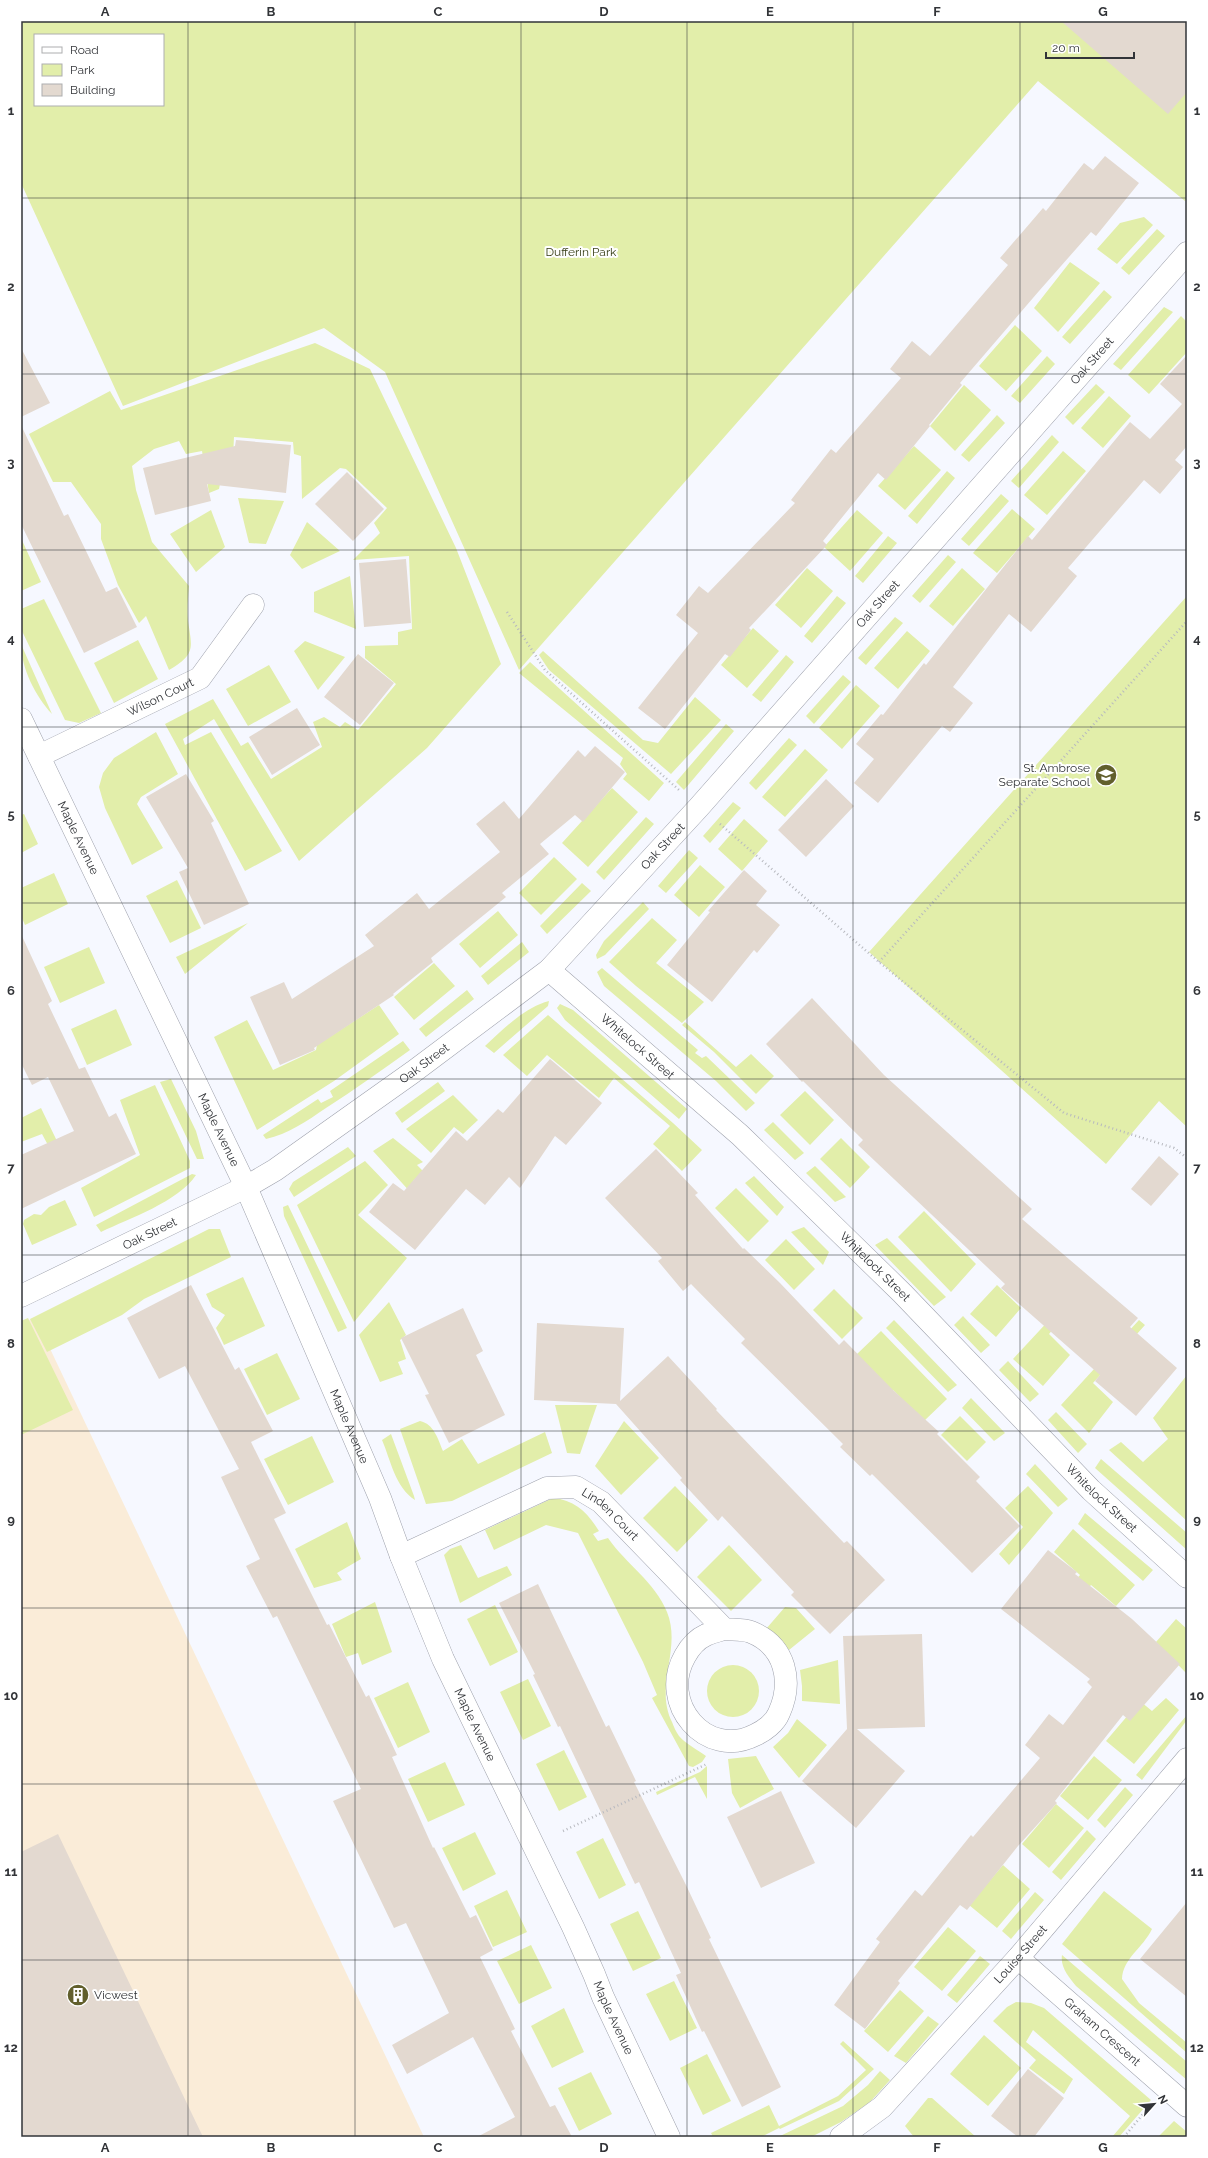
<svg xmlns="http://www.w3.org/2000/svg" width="1208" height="2158" font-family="Raleway,sans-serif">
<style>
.industrial{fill:#faecd8}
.green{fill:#e2eeaa;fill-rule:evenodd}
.building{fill:#e3d9d0}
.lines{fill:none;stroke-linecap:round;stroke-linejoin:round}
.minor-casing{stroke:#9ea1ac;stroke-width:23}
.path{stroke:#b7b9bf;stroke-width:2.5;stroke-dasharray:1 3;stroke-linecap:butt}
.minor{stroke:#fff;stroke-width:22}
.grid{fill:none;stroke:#323438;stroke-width:1;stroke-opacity:0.55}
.labels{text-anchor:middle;stroke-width:4;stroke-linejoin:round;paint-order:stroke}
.park-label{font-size:12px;fill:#373d16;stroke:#fff}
.street-label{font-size:12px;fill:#323438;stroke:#fff}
.poi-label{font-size:12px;fill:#323438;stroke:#fff;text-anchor:end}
.neatline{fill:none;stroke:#323438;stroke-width:1.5}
.grid-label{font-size:13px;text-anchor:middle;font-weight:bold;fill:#323438}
</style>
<rect width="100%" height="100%" fill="#f6f8ff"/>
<path class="industrial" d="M35 1317 424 2137H21V1324Z"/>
<path class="green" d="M21 21H1187V199L1185 201 1038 81 519 670 385 372 324 328 123 406 21 183ZM35 35H163V105H35Z
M1144 217 1153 225 1117 264 1097 249 1120 223Z
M1157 229 1165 236 1129 275 1121 268Z
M1070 262 1100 283 1058 332 1034 308Z
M1104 290 1112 297 1070 344 1062 337Z
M1164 307 1173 312 1121 370 1113 364Z
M1181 316 1187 322V352L1149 394 1128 375Z
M1015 325 1042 351 1006 391 979 366Z
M315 343 370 369 456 548 501 664 427 748 299 861 214 719 183 739 185 745 211 732 282 851 245 871 165 724 213 699 241 746 248 742 271 779 322 747 313 722 324 717 340 727 345 722 358 730 396 684 365 658V646L398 645V632L412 629 409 556 353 560 380 533 374 523 387 508 346 469 340 468 302 499 301 456 294 454 293 442 234 437 233 457 225 459 219 489 209 493 202 451 186 454 179 441 154 449 132 466 136 490 152 542 189 586C188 598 187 609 188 621 192 648 196 654 169 670L146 616 139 623 118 585 101 539V524L71 482H53L29 434 110 391 121 410Z
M1047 356 1055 364 1020 403 1011 396Z
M1096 384 1105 392 1073 425 1065 417Z
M964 385 991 410 955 451 930 426Z
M1109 396 1131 416 1103 448 1081 428Z
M997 415 1005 423 969 462 961 455Z
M1052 435 1059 442 1019 488 1011 481Z
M914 446 941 470 905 510 878 486Z
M1063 451 1086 471 1047 515 1024 495Z
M947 471 955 478 917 524 908 516Z
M1001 494 1009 501 969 546 961 539Z
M238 498 284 501 266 544 249 543Z
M1012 509 1035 529 997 573 973 553Z
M211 510 225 547 196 572 170 534Z
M857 510 883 533 850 571 824 547Z
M307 522 340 551 302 569 290 555Z
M888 536 897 543 863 583 855 576Z
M21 538 41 582 21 591Z
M948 555 956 562 920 603 912 596Z
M807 568 833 591 801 628 775 605Z
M962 568 985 589 953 626 929 606Z
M350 576 356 629 314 612V592Z
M837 596 846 603 812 643 804 636Z
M1187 596V1127L1159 1101 1106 1164 869 952Z
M44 599 101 713 79 723 65 720 21 629V609Z
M895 617 903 623 866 665 858 658Z
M753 628 779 651 747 688 721 665Z
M907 631 930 651 898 689 874 668Z
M138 640 158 679 114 703 94 663Z
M305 641 345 657 318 690 294 651Z
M21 644 52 714C36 697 21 668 21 644Z
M543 651 643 740 658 743 695 697 721 720 671 774 549 670 539 655Z
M786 655 794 662 761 702 752 695Z
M530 662 664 783 649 801 623 779 627 774 620 764 623 758 519 673Z
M269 665 291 702 248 726 226 689Z
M843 675 851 682 814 724 806 716Z
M856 685 880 706 842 749 819 728Z
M726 724 734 731 684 790 676 782Z
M156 732 178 774 141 797 137 804 163 848 132 865 105 808 99 787 103 773 114 758Z
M789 738 797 745 756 790 749 783Z
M805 749 828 770 785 817 762 797Z
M612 788 638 812 588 867 562 843Z
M733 802 741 808 710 843 703 836Z
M24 814 38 844 21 853V815Z
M646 817 654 824 604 880 596 872Z
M744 819 768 841 742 871 718 849Z
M689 850 698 858 666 893 658 886Z
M554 857 577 879 541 915 519 893Z
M700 865 725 887 699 917 674 895Z
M54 873 68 904 25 925 21 916V888Z
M177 880 201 928 170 943 146 896Z
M582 883 591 891 547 934 540 926Z
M643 902 649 909 605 955 597 959 596 955 604 941Z
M498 911 518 935 480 968 459 944Z
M652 918 677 940 656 963 704 1002 682 1023 636 986 609 962Z
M248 923 185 974 176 957Z
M522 942 529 952 488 985 481 976Z
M89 947 105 983 60 1003 44 967Z
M434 963 455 986 414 1020 394 997Z
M602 968 698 1050 695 1053 702 1058 706 1056 755 1103 746 1111 716 1081 604 986 597 972Z
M467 990 474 999 426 1037 419 1029Z
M549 1001 548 1006 494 1053 485 1046C504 1029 523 1008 549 1001Z
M560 1004 573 1010 687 1109 679 1119 565 1020 557 1008Z
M379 1005 399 1034 334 1081 257 1130 214 1037 247 1020 273 1070 316 1050 317 1045Z
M116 1009 132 1045 87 1065 71 1029Z
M548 1015 673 1123 702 1150 682 1171 653 1144 670 1126 614 1078 599 1098 547 1055 527 1076 503 1055Z
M685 1022 736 1067 751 1054 774 1076 756 1094 714 1052 682 1025Z
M403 1041 410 1050C382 1070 354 1090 326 1108 307 1121 288 1134 266 1139L263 1135 318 1099 321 1103 333 1097 330 1091Z
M171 1079 196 1131 204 1159H197L160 1082Z
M438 1082 445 1091 402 1123 395 1113Z
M155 1085 190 1161V1168L94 1217 81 1188 140 1155 120 1100Z
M805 1091 834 1120 810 1145 780 1115Z
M453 1095 478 1120 463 1134 454 1127 431 1153 406 1129Z
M41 1108 70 1168 62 1171 42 1134 21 1142V1118Z
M773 1122 804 1153 795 1160 764 1130Z
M393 1138 423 1162 417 1165 423 1171 413 1181 446 1212 412 1194 373 1151Z
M841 1138 870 1167 850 1188 820 1159Z
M348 1147 356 1156 294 1197 289 1189 293 1182Z
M365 1161 388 1185 358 1215 407 1258 354 1322 297 1205Z
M815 1166 846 1197 835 1202 806 1173Z
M192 1174 196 1175C178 1202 130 1218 101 1232L96 1225Z
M754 1176 784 1207 777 1216 745 1183Z
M736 1188 769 1221 748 1242 715 1208Z
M65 1200 77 1225 32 1245 23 1224 24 1220 34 1214 41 1215 49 1207Z
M288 1205 347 1328 338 1332 284 1216 283 1207Z
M924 1211 976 1264 951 1292 898 1237Z
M804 1227 829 1252 823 1265 791 1232Z
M209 1229H220L231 1257 144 1299 122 1315 47 1352 30 1319Z
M887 1238 946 1297 934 1306 875 1245Z
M786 1239 815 1269 794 1290 765 1260Z
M243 1277 265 1326 224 1345 216 1328 225 1315 212 1307 206 1294Z
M997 1285 1021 1308 996 1337 970 1314Z
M1079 1288 1084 1293 1049 1334 1070 1355 1043 1386 1013 1359Z
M834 1289 863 1318 842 1339 813 1310Z
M389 1302 406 1335 400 1340 406 1359 398 1362 403 1374 380 1382 359 1335Z
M963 1316 990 1345 981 1353 954 1325Z
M28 1318 73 1410 21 1435V1321Z
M894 1320 957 1385 948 1392 886 1328Z
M1139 1320 1145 1325 1093 1383 1113 1402 1089 1433 1061 1405Z
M881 1331 947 1399 924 1421 893 1390 853 1429 857 1354Z
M277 1353 300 1399 267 1415 244 1369Z
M1008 1361 1039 1394 1030 1402 999 1370Z
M1187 1375V1521L1109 1450 1121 1442 1143 1462 1168 1439 1153 1418Z
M971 1398 1005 1433 994 1441 962 1408Z
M555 1405H597L580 1454 567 1453Z
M1056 1412 1087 1444 1078 1453 1048 1420Z
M960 1416 986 1442 967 1461 941 1435Z
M420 1421C434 1424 438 1439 443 1451L462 1439 478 1464 545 1432 552 1453 452 1501 426 1504 400 1429Z
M624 1421 659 1458 621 1495 595 1466Z
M391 1434 414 1496 415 1500C395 1487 391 1461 382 1440Z
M312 1436 334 1482 288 1505 264 1459Z
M1101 1459 1187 1533V1550L1095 1468Z
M1035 1464 1068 1499 1058 1507 1026 1474Z
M675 1486 708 1520 677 1552 643 1518Z
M1028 1486 1053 1513 1009 1565 999 1554 1023 1527 1005 1508Z
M553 1498C575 1500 587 1512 599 1531L593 1534 598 1541 608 1538C626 1564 655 1582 667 1612 682 1649 654 1686 672 1722 674 1727 676 1732 679 1736 686 1744 698 1750 706 1756L702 1762 693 1767 689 1766 652 1698 657 1695 643 1662 578 1533 546 1525 494 1550 485 1530Z
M1085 1513 1153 1570 1143 1581 1078 1524Z
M347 1522 361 1559 337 1573 342 1580 314 1588 295 1549Z
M1073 1529 1135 1585 1116 1606 1091 1585 1046 1639 1034 1626 1080 1575 1054 1552Z
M461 1545 478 1578 507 1566 512 1575 460 1603 444 1555 450 1549Z
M729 1545 762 1580 731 1611 697 1577Z
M375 1602 392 1652 362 1665 358 1653 346 1657 332 1624Z
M495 1605 518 1652 490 1666 467 1619Z
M785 1607 796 1608 815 1629 789 1650 778 1637 766 1629Z
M1176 1619 1187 1629V1674L1156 1642Z
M838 1660 840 1704 802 1701V1686L800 1670Z
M707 1691a26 26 0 1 1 52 0a26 26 0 1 1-52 0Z
M528 1679 551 1726 523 1740 500 1692Z
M408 1682 430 1732 398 1748 374 1698Z
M1166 1698 1179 1710 1134 1764 1106 1741 1140 1701 1152 1711Z
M1187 1715V1720L1142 1780 1136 1775Z
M797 1719 827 1745 799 1778 773 1747 788 1733Z
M564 1750 587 1797 559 1811 536 1764Z
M756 1756 774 1789 740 1808 732 1793 728 1759Z
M1094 1756 1122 1780 1088 1820 1060 1796Z
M445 1762 465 1805 428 1822 408 1779Z
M707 1766V1799L695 1777 657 1795 656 1792 700 1772Z
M1125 1787 1133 1795 1105 1828 1097 1820Z
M1056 1804 1084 1828 1049 1868 1022 1844Z
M1087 1830 1096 1839 1061 1880 1052 1872Z
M475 1832 496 1874 463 1891 442 1848Z
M603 1838 626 1885 599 1899 576 1852Z
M1003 1865 1030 1889 997 1928 969 1905Z
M507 1890 527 1932 493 1947 474 1906Z
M1104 1891 1152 1929C1143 1948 1123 1958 1122 1979L1139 2003 1187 2043V2053L1062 1944Z
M1035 1892 1044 1900 1011 1939 1002 1931Z
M638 1911 661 1958 633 1971 610 1924Z
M948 1927 976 1951 942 1991 914 1967Z
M531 1945 552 1988 519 2004 497 1961Z
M1062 1955 1187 2062V2080L1076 1986C1069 1977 1060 1967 1062 1955Z
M980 1956 990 1964 957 2003 947 1995Z
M674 1981 697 2028 670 2041 646 1994Z
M900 1990 924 2011 888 2052 864 2031Z
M1016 2002 1031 2003 1044 2008 1151 2100 1119 2137H1112L1130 2116 1033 2030 1026 2042 1073 2079 1064 2094 1029 2068 1036 2060 993 2021 1007 2007Z
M564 2008 584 2052 552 2068 531 2026Z
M928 2016 939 2024 906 2063 894 2056Z
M984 2035 1021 2068 988 2106 950 2074Z
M843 2041 874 2069 839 2101 780 2129 779 2128 761 2137H713L711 2133 769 2105 779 2126 838 2096 866 2070 840 2044Z
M707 2054 731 2101 703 2115 680 2068Z
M880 2071 890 2080 870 2102 841 2122 811 2137H778L843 2106 868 2085Z
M591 2072 612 2114 579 2131 558 2088Z
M928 2098H932L976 2137H914L905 2126Z
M1174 2121 1187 2132V2137H1158Z"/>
<path class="building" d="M1061 21H1187V92L1168 114Z
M1105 156 1139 183 1096 236 1091 232 1039 291 960 383 962 385 929 425 930 426 886 480 878 473 823 541 827 545 749 628 751 630 730 657 725 654 665 729 638 708 698 633 676 615 699 586 708 593 795 503 791 500 831 449 836 453 901 378 890 369 912 341 930 356 1008 265 1000 258 1043 208 1046 211 1084 163 1093 170Z
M21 348 50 403 21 417Z
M1187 355V446L1175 460 1183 467 1160 494 1144 480 1068 568 1077 576 1031 632 1009 614 953 687 973 703 950 732 942 726 878 803 854 783 874 759 856 744 881 714 883 715 924 663 926 665 1028 536 1032 540 1130 422 1150 439 1182 404 1160 384Z
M21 425 64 516 68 514 106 592 117 587 137 627 84 653 21 524Z
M236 440 291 445 286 493 207 484 211 501 155 515 143 468 235 446Z
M347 472 384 509 353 541 315 504Z
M406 559 411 623 364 627 359 563Z
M358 654 394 683 360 725 324 697Z
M297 708 320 745 272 775 249 737Z
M595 746 625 772 583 822 575 815 540 844 549 854 502 893 506 897 431 958 433 962 393 994 394 995 314 1048 315 1050 280 1065 250 997 284 982 292 999 374 946 365 935 417 893 429 909 500 852 476 824 504 801 519 819 578 750 585 757Z
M186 774 214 821 211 823 249 904 204 925 179 872 188 868 146 797Z
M826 779 854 806 806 857 778 830Z
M744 870 767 891 756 905 780 925 757 953 754 950 712 1002 667 965 710 912 708 911Z
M21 934 52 1001 48 1004 79 1069 85 1067 109 1117 116 1113 136 1154 21 1209V1155L74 1131 48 1077 32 1085 21 1063Z
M812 998 884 1075 1032 1209 1022 1219 1138 1318 1130 1327 1177 1368 1136 1416 1095 1381 1100 1375 1001 1288 1005 1284 858 1145 863 1140 803 1081 802 1082 766 1044Z
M550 1059 602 1103 566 1145 555 1136 520 1188 509 1177 485 1205 466 1189 415 1250 369 1212 393 1183 404 1191 456 1131 467 1141 498 1109 503 1113Z
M656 1149 698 1193 695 1195 743 1249 744 1248 780 1283 839 1345 844 1340 893 1390 939 1432 937 1434 980 1477 976 1481 1020 1526 972 1573 872 1474 870 1476 840 1447 843 1444 741 1343 745 1339 691 1284 683 1291 658 1261 662 1258 605 1198Z
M1159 1156 1179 1174 1151 1206 1131 1189Z
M191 1285 235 1370 239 1367 273 1431 251 1442 286 1513 274 1519 327 1625 329 1624 366 1697 369 1695 397 1755 392 1757 433 1848 434 1847 470 1918 476 1915 493 1950 480 1957 515 2029 511 2031 550 2107 555 2105 572 2137H477L515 2117 473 2037 407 2074 392 2045 449 2013 406 1923 394 1928 333 1801 361 1789 277 1616 273 1618 246 1566 260 1559 221 1477 239 1469 185 1366 159 1379 127 1318Z
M463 1308 483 1351 476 1355 505 1415 449 1443 425 1395 429 1394 401 1338Z
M537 1323 624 1328 620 1401 668 1356 717 1409 716 1410 844 1543 847 1541 885 1580 830 1634 791 1595 794 1592 722 1516 718 1521 680 1480 682 1478 616 1404 534 1400Z
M1048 1550 1077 1572 1075 1574 1132 1619 1180 1664 1130 1721 1123 1715 1055 1801 1057 1803 1018 1846 967 1910 960 1905 898 1981 900 1983 865 2029 834 2005 880 1942 876 1939 915 1890 922 1896 971 1835 973 1837 1040 1758 1025 1745 1049 1714 1063 1725 1092 1687 1087 1682 1090 1679 1001 1609Z
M538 1584 606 1727 609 1725 636 1781 634 1782 686 1885 711 1938 709 1939 781 2087 742 2107 704 2031 702 2032 676 1975 681 1973 639 1882 635 1884 560 1726 558 1727 533 1675 535 1674 499 1603Z
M922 1634 925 1727 857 1729 905 1771 856 1828 802 1781 847 1729 843 1636Z
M781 1791 815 1863 761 1888 727 1817Z
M58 1834 203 2137H21V1852Z
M1187 1902V1997L1140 1959Z
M1028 2069 1064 2098 1034 2137H1018L991 2116Z"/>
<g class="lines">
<g class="minor-casing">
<g id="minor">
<path id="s1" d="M21 719 246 1187 380 1498 401 1556 443 1659 573 1927 594 1974 603 1997 669 2137"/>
<path id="s2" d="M39 756 200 678 253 605"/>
<path id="s3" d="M549 970 740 1135 902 1293 1091 1490 1187 1577"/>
<path id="s4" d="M21 1296 246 1187 275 1170 413 1072 549 970 699 807 1187 253"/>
<path id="s5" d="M401 1556 547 1488 576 1487 601 1502 724 1629C732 1630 743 1629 751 1632 786 1646 793 1682 779 1713 775 1723 764 1731 755 1735 706 1760 658 1703 685 1656 690 1647 697 1639 706 1635 712 1632 718 1631 724 1629"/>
<path id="s6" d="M1018 1958 1187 2106"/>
<path id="s7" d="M841 2137 882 2107 1018 1958 1187 1759"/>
</g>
</g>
<path class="path" d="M507 612 545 670 679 790
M720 824 879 962 1064 1113 1174 1148 1187 1158
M879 962 1187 621
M563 1831 707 1764
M1124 2137 1148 2108"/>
<use href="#minor" class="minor"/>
</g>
<path class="grid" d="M188 21V2137M355 21V2137M521 21V2137M687 21V2137M853 21V2137M1020 21V2137M21 198H1187M21 374H1187M21 550H1187M21 727H1187M21 903H1187M21 1079H1187M21 1255H1187M21 1431H1187M21 1608H1187M21 1784H1187M21 1960H1187"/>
<defs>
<g id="school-disc" transform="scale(1.15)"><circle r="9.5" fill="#615f2c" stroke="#fff"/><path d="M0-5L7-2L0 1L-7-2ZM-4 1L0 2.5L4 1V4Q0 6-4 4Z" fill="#fff"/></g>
<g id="building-disc" transform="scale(1.15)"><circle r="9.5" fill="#615f2c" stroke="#fff"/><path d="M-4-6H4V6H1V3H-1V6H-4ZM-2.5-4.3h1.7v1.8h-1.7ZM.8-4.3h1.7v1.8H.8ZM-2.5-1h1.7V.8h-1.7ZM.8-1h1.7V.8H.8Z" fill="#fff"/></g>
</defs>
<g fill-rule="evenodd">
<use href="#school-disc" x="1106" y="775"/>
<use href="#building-disc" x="78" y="1995"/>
</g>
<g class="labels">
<g class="park-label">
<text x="581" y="256">Dufferin Park</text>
</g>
<g class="street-label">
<text dy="4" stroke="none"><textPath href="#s4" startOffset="1439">Oak Street</textPath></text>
<text dy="4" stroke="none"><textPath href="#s4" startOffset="1115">Oak Street</textPath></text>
<text dy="4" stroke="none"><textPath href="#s2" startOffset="135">Wilson Court</textPath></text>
<text dy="4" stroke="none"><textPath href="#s1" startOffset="132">Maple Avenue</textPath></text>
<text dy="4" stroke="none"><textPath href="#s4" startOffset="791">Oak Street</textPath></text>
<text dy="4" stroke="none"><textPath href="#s3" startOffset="117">Whitelock Street</textPath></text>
<text dy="4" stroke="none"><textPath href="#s4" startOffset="467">Oak Street</textPath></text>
<text dy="4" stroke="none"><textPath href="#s1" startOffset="456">Maple Avenue</textPath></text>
<text dy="4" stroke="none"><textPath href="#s4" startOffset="143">Oak Street</textPath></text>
<text dy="4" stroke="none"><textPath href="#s3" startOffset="441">Whitelock Street</textPath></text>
<text dy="4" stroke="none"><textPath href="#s1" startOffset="780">Maple Avenue</textPath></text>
<text dy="4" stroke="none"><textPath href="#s3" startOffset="765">Whitelock Street</textPath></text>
<text dy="4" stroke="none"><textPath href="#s5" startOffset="234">Linden Court</textPath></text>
<text dy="4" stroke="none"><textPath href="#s1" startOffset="1104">Maple Avenue</textPath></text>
<text dy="4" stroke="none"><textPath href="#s7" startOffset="257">Louise Street</textPath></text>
<text dy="4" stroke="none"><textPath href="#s1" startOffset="1428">Maple Avenue</textPath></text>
<text dy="4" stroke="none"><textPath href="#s6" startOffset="112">Graham Crescent</textPath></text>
</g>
<g class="poi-label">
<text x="1090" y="772">St. Ambrose<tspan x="1090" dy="14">Separate School</tspan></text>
<text x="94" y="1999" text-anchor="start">Vicwest</text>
</g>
</g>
<rect width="1208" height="2158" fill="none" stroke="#ffffff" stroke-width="44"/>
<rect x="34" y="34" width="130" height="72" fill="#ffffff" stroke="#adaeaf"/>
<rect x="42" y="47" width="20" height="6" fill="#ffffff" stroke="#adaeaf"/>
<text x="70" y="54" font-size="12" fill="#323438">Road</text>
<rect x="42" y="64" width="20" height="12" fill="#e2eeaa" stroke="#adaeaf"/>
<text x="70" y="74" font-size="12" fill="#323438">Park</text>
<rect x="42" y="84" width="20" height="12" fill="#e3d9d0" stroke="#adaeaf"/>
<text x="70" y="94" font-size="12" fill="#323438">Building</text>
<g transform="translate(1154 2104) rotate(63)" stroke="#ffffff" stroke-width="3" paint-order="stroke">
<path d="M0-3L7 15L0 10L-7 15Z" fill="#323438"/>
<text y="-6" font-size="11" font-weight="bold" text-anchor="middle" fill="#323438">N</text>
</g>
<path d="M1046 52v6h88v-6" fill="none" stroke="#323438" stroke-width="2"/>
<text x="1052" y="52" font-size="12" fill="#323438" stroke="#ffffff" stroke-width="3" paint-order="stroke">20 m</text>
<rect x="22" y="22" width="1164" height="2114" class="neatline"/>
<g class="grid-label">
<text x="105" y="16">A</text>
<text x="271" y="16">B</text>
<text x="438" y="16">C</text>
<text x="604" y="16">D</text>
<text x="770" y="16">E</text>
<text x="937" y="16">F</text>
<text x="1103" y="16">G</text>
<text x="11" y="115">1</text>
<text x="1197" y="115">1</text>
<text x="11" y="291">2</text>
<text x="1197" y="291">2</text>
<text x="11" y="467">3</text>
<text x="1197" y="467">3</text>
<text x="11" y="643">4</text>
<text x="1197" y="643">4</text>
<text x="11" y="819">5</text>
<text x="1197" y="819">5</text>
<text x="11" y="995">6</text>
<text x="1197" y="995">6</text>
<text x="11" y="1172">7</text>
<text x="1197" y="1172">7</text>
<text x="11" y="1348">8</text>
<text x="1197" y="1348">8</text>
<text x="11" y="1524">9</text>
<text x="1197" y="1524">9</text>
<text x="11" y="1700">10</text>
<text x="1197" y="1700">10</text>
<text x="11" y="1876">11</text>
<text x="1197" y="1876">11</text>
<text x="11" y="2052">12</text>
<text x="1197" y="2052">12</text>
<text x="105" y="2152">A</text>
<text x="271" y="2152">B</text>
<text x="438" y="2152">C</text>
<text x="604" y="2152">D</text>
<text x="770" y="2152">E</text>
<text x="937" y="2152">F</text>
<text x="1103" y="2152">G</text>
</g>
</svg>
